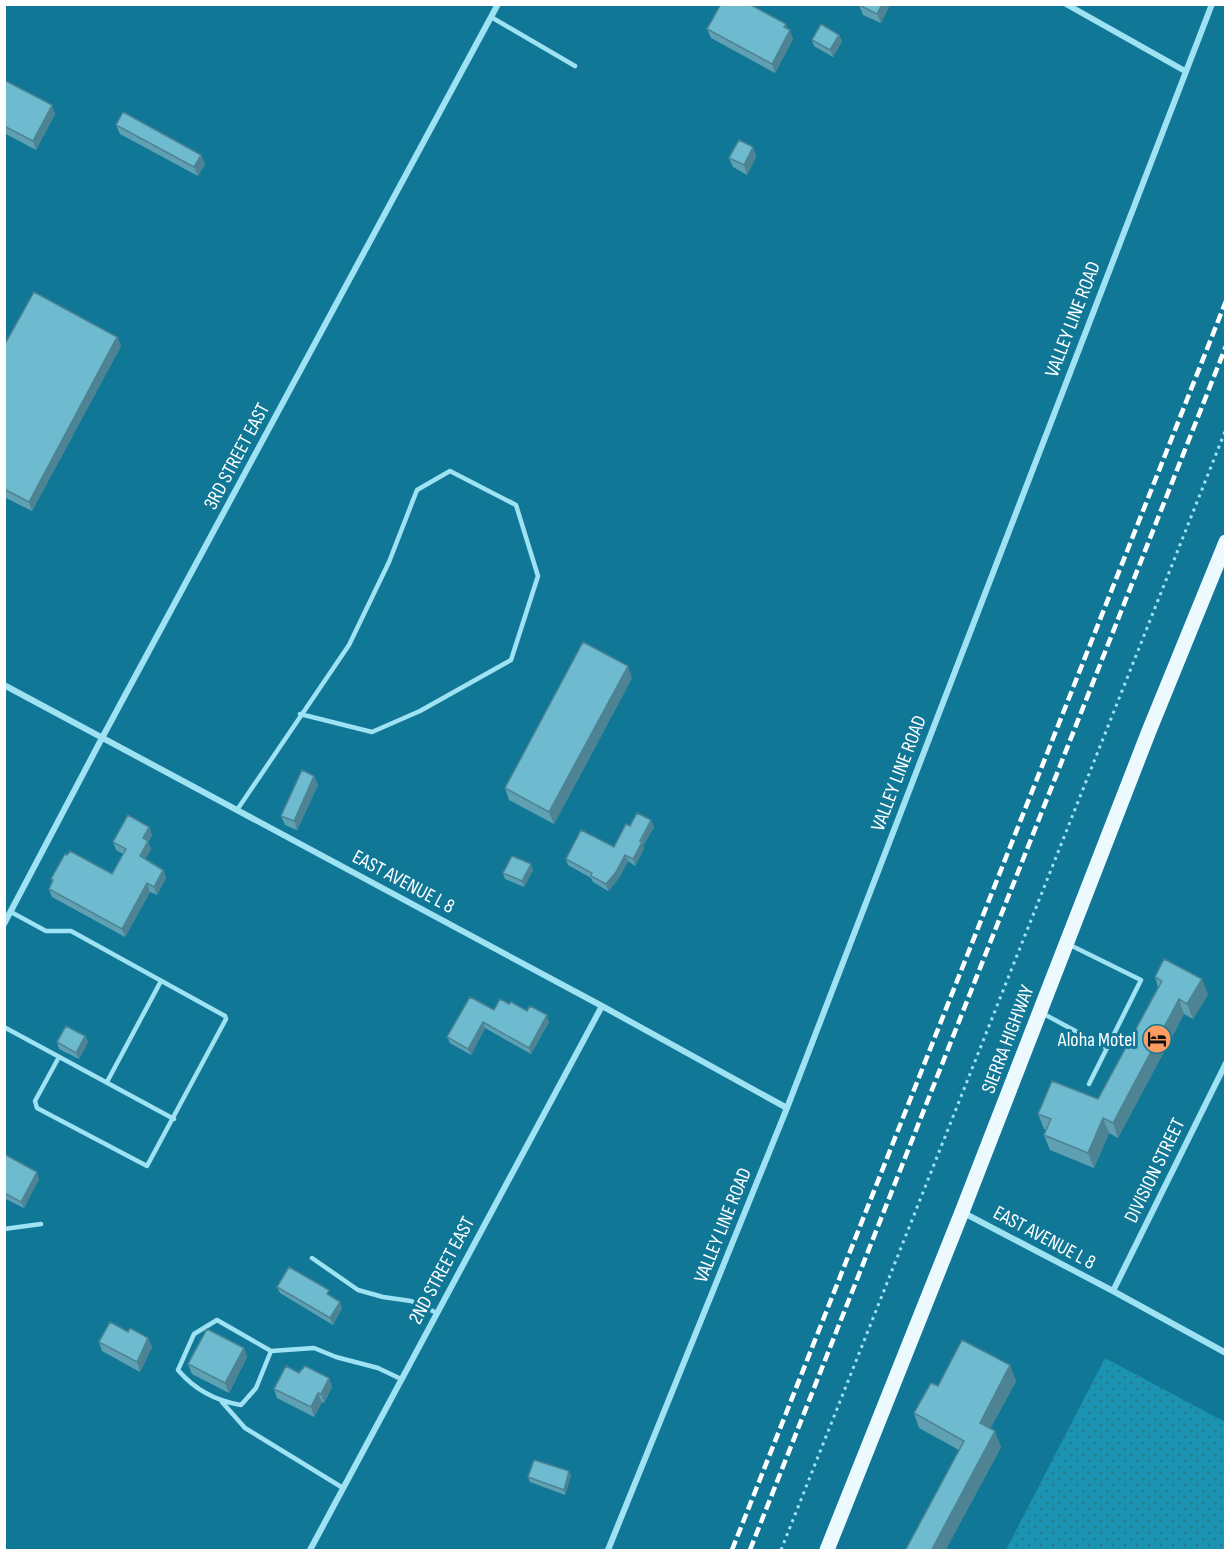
<svg xmlns="http://www.w3.org/2000/svg" width="1230" height="1555" font-family="'Sofia Sans Condensed',sans-serif">
<style>
.grass{fill:url(#grass-dots)}
.lines{fill:none;stroke-linecap:round;stroke-linejoin:round}
.path{stroke:#9fe2f4;stroke-width:3;stroke-dasharray:3 4.5;stroke-linecap:butt}
.service{stroke:#9fe2f4;stroke-width:4.5}
.minor{stroke:#9fe2f4;stroke-width:6}
.primary{stroke:#ecfaff;stroke-width:15}
.rail{stroke:#fff;stroke-width:4.5;stroke-dasharray:10 4.5;stroke-linecap:butt}
.wall{fill:#5fa1b3}
.shaded-wall{fill:#4d8392}
.building{fill:#6ebbd0;stroke:#4d8392;stroke-width:1.5}
.labels{text-anchor:middle;stroke-width:6;stroke-linejoin:round;paint-order:stroke}
.street-label{font-size:20px;fill:#fff;stroke:#107896}
.poi-label{font-size:20px;fill:#fff;stroke:#107896;text-anchor:end}
</style>
<defs>
<pattern id="grass-dots" width="8" height="8" patternUnits="userSpaceOnUse" patternTransform="scale(1.5)"><rect width="8" height="8" fill="#1b93b2"/><path d="M2 2h.1M6 6h.1" fill="none" stroke="#2c7a8e" stroke-width="1.8" stroke-linecap="round"/></pattern>
</defs>
<rect width="100%" height="100%" fill="#107896"/>
<path class="grass" d="M1105 1358 1225 1422V1550H1006Z"/>
<g class="lines">
<path class="path" d="M781 1550 1226 429"/>
<path class="service" d="M491 17 575 66
M237 810 349 645 389 562 417 490 450 471 516 505 538 576 511 660 420 711 372 732 300 714
M11 912 46 931H71L225 1016 226 1019 147 1166 37 1108 35 1101 59 1057
M1042 1013 1107 1048 1141 980 1070 945
M4 1027 174 1119
M107 1082 161 981
M1089 1084 1107 1048
M4 1229 41 1224
M312 1258 358 1290 383 1297 411 1301 437 1313
M271 1351 256 1388 241 1405C216 1401 195 1390 178 1370L194 1334 217 1320 271 1351 314 1348 336 1357 378 1368 401 1379
M222 1402 245 1428 343 1488"/>
<path class="minor" d="M1066 4 1185 71
M4 685 602 1006 787 1108
M4 924 102 738 498 4
M962 1212 1113 1291 1226 1353
M1113 1291 1226 1063
M310 1550 602 1006
M608 1550 787 1108 1212 4"/>
<path class="primary" d="M827 1550 962 1212 1149 731 1226 542"/>
<path class="rail" d="M732 1550 1226 301
M750 1550 1226 346"/>
</g>
<path class="wall" d="M890 4 881 23 863 15 859 5Z
M707 29H787L793 39 775 73 711 38Z
M839 35 842 41 833 57 814 46 812 40Z
M4 80 55 114 36 150 4 133Z
M116 125 201 155 205 164 198 176 120 134Z
M753 147 756 157 747 175 733 167 729 158Z
M117 337 121 346 32 511 4 497V346Z
M632 678 554 824 509 800 505 788Z
M314 776 318 785 297 830 285 825 281 816Z
M630 826 654 827 643 846 644 848 635 866 628 861 619 878 608 891 593 882 591 878 568 865 566 859 614 847Z
M149 827 152 835 148 842 151 849 145 859 163 870 166 878 157 895 150 892 125 937 52 897 49 889 52 882 51 879 112 874 123 854 116 850 113 842Z
M533 870 524 887 505 879 503 873Z
M1155 977 1208 994 1193 1019 1184 1014 1118 1138 1109 1133 1094 1168 1050 1150 1044 1135 1046 1130 1044 1129 1038 1114 1098 1099 1158 987Z
M509 1004 527 1011 549 1022 531 1054 485 1028 471 1055 450 1043 447 1037 494 1010Z
M85 1036 88 1042 79 1059 59 1049 57 1042Z
M4 1154 39 1179 24 1208 4 1198Z
M277 1287 332 1296 342 1308 333 1325 280 1293Z
M128 1332 148 1338 152 1347 140 1372 102 1351 99 1342Z
M244 1348 247 1357 229 1393 192 1374 188 1364Z
M299 1373 329 1378 332 1387 324 1403 322 1402 314 1417 277 1398 274 1389Z
M1016 1381 990 1429 1001 1447 945 1551H905L959 1450 919 1428 914 1413 938 1386Z
M571 1476 565 1495 530 1482 528 1477Z"/>
<path class="shaded-wall" d="M882 4H890L881 23 877 14Z
M786 24 789 32 790 30 793 39 775 73 772 64Z
M839 35 842 41 833 57 830 50Z
M52 105 55 114 36 150 33 141Z
M753 147 756 157 747 175 744 165Z
M201 155 205 164 198 176 194 167Z
M117 337 121 346 32 511 29 502Z
M628 666 632 678 554 824 549 812Z
M314 776 318 785 297 830 294 821Z
M651 820 654 827 643 846 644 848 635 866 633 859Z
M149 827 152 835 148 842 151 849 143 864 140 856 143 838Z
M625 855 628 861 619 878 608 891 606 884Z
M531 864 533 870 524 887 522 881Z
M163 870 166 878 157 895 154 887Z
M147 883 150 892 125 937 122 929Z
M1202 979 1208 994 1193 1019 1187 1004Z
M1179 999 1184 1014 1118 1138 1113 1123Z
M547 1015 549 1022 531 1054 529 1048Z
M483 1022 485 1028 471 1055 468 1049Z
M85 1036 88 1042 79 1059 76 1053Z
M1103 1118 1109 1133 1094 1168 1088 1153Z
M37 1172 39 1179 24 1208 21 1202Z
M340 1302 342 1308 333 1325 330 1318Z
M148 1338 152 1347 140 1372 137 1362Z
M244 1348 247 1357 229 1393 225 1383Z
M1010 1365 1016 1381 985 1438 980 1423Z
M329 1378 332 1387 324 1403 321 1394Z
M318 1393 322 1402 314 1417 311 1407Z
M995 1431 1001 1447 945 1551H931Z
M569 1471 571 1476 565 1495 564 1490Z"/>
<path class="building" d="M721 4H749L786 24 784 27 790 30 772 64 707 29Z
M860 4H882L877 14 859 5Z
M821 24 839 35 830 50 812 40Z
M4 80 52 105 33 141 4 126Z
M123 112 201 155 194 167 116 125Z
M739 140 753 147 744 165 729 158Z
M34 292 117 337 29 502 4 489V346Z
M583 642 628 666 549 812 505 788Z
M302 770 314 776 294 821 281 816Z
M637 813 651 820 640 841 642 842 633 859 625 855 616 872 606 884 591 876 592 873 566 859 581 830 614 847 626 824 630 826Z
M128 815 149 827 143 838 148 841 140 856 163 870 154 887 147 883 122 929 49 889 53 880 51 879 65 854 67 855 70 851 112 874 126 849 113 842Z
M512 856 531 864 522 881 503 873Z
M1164 959 1202 979 1187 1004 1179 999 1113 1123 1103 1118 1088 1153 1044 1135 1051 1119 1038 1114 1052 1081 1098 1099 1162 981 1155 977Z
M470 997 494 1010 500 999 509 1004 511 1002 527 1011 530 1006 547 1015 529 1048 483 1022 468 1049 447 1037Z
M66 1026 85 1036 76 1053 57 1042Z
M4 1154 37 1172 21 1202 4 1193Z
M289 1267 329 1290 327 1294 340 1302 330 1318 277 1287Z
M110 1322 128 1332 130 1328 148 1338 137 1362 99 1342Z
M207 1329 244 1348 225 1383 188 1364Z
M962 1340 1010 1365 980 1423 995 1431 931 1551H905L964 1441 914 1413 931 1383 938 1386Z
M286 1366 299 1373 305 1366 329 1378 321 1394 318 1393 311 1407 274 1389Z
M534 1460 569 1471 564 1490 528 1477Z"/>
<defs>
<g id="hotel-disc" transform="scale(1.5)"><circle r="9.5" fill="#ff9c62" stroke="#107896"/><path d="M-6-4.5h1.5V1H6V5H4.5V3h-9V5H-6ZM-4 0a1.8 1.8 0 1 1 3.6 0ZM.5 0V-2.5h3Q6-2.5 6 0Z" fill="#111"/></g>
</defs>
<g fill-rule="evenodd">
<use href="#hotel-disc" x="1157" y="1039"/>
</g>
<g class="labels">
<g class="street-label">
<text transform="translate(1072 319) rotate(-69)" y="7">VALLEY LINE ROAD</text>
<text transform="translate(236 456) rotate(-62)" y="7">3RD STREET EAST</text>
<text transform="translate(898 773) rotate(-69)" y="7">VALLEY LINE ROAD</text>
<text transform="translate(404 881) rotate(28)" y="7">EAST AVENUE L 8</text>
<text transform="translate(1007 1039) rotate(-69)" y="7">SIERRA HIGHWAY</text>
<text transform="translate(1154 1170) rotate(-64)" y="7">DIVISION STREET</text>
<text transform="translate(722 1225) rotate(-68)" y="7">VALLEY LINE ROAD</text>
<text transform="translate(1045 1237) rotate(28)" y="7">EAST AVENUE L 8</text>
<text transform="translate(441 1270) rotate(-62)" y="7">2ND STREET EAST</text>
</g>
<g class="poi-label">
<text x="1136" y="1046">Aloha Motel</text>
</g>
</g>
<rect width="1230" height="1555" fill="none" stroke="#ffffff" stroke-width="12"/>
</svg>
